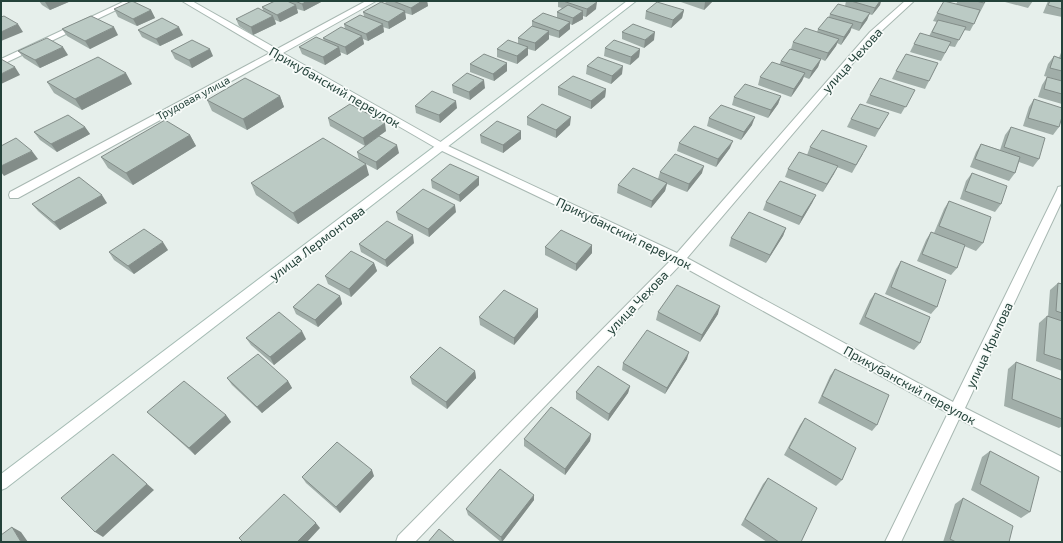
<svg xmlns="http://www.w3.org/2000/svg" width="1063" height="543" font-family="'Exo 2',sans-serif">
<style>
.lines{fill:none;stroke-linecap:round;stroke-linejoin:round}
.street-casing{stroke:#a8b8b2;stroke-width:2}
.secondary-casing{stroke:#a4bbb3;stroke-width:2}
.street{fill:#fff;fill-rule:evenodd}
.secondary{fill:#fff;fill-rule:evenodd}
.wall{fill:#a1aea9}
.shaded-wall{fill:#838d89}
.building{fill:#bbcac4;stroke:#838d89}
.labels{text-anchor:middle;stroke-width:3.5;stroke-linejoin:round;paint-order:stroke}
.far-street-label{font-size:11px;fill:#24423a;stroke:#f7fbf9}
.street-label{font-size:13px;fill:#24423a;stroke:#f7fbf9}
</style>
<rect width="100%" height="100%" fill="#e6efeb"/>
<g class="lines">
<g class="street-casing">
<path id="street" d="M125 1H135L1 65V59Z
M182 1H192L277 49 366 1H376L283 53 446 145 677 253 870 32 905 1H914L876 36 687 258 953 402 1057 190 1058 187 1062 186V201L965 408 1062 457V472L959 419 901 542H885L948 413 680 265 415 542H396L398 536 671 260 438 149 277 56 18 198H10L9 195 10 192 270 53Z"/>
</g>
<g class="secondary-casing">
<path id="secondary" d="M627 1H636L6 488 1 490V474Z"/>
</g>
<use href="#street" class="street"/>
<use href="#secondary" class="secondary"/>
</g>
<path class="wall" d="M39 1H71L50 10 42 5Z
M275 1H323L304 11 297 9 298 13 280 22 275 20 276 24 253 35 239 26 236 19 263 10 262 7Z
M385 1H427L428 6 412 15 405 13 406 19 389 29 383 27 384 32 368 41 363 39 364 44 347 55 340 52 341 55 325 65 302 54 299 47 324 41 323 38 345 29 344 24 364 16 363 12 386 4Z
M558 1H597L596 2V9L586 17 583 16V19L572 25 570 24V29L559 38 549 35V39L535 51 528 49V55L517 64 497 57V49L518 44V38L532 26V21L557 17V12L562 8 558 7Z
M678 1H712V2L704 10Z
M846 1H881L880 5 872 15 869 14 867 20 859 31 851 28 850 32 841 45 837 43 836 46 825 61 821 59 818 67 809 79 804 77 802 81 791 97 758 85 760 77 779 65 781 61 791 49 793 42 817 32 818 29 829 17 830 14 845 6Z
M958 1H986L970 31 964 30 955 47 949 46 941 61 910 52 914 44 929 36 937 22 933 21 937 13 956 4Z
M1005 1H1033L1028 8 1005 2Z
M1048 1H1062V17L1043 13Z
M114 9 151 10 155 18 137 26 118 17Z
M684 10 682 18 671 28 645 19 646 11Z
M62 29 118 35 90 49 67 36Z
M138 30 183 35 160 46 142 37Z
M622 32 654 40 644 48 622 39Z
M605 48 640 49 639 57 630 65 604 56Z
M1062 50V81L1044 76 1048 64 1054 56 1059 58Z
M18 51 68 55 40 68 24 58Z
M171 51 213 56 192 68 175 59Z
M507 63V71L494 81 470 72V64Z
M938 63 925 89 892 79 896 71Z
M587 66 622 74 611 84 586 74Z
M1047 77 1062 81V104L1038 97 1042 85Z
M47 82 132 84 82 110 54 93Z
M452 85 485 88 470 100 453 93Z
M558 87 606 89 605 97 591 109 558 95Z
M915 90 901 114 866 103 870 95Z
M280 96 284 107 247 130 212 111 207 100Z
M781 96 778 104 768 118 732 105 734 97Z
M1034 99 1059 127 1053 135 1023 126 1029 107Z
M415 106 457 108 440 123 416 113Z
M527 117 570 125 556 138 527 125Z
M328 118 386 131 365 146 330 126Z
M709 118 752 125 741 140 707 126Z
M851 119 884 121 875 137 847 127Z
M85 127 90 134 57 152 40 140 34 132Z
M1011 127 1039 159 1033 167 1019 162 1015 173 1009 181 970 167 976 152 981 144 1000 150 1005 135Z
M521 131V139L503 153 481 143 480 135Z
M190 135 196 146 133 185 108 168 101 157Z
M679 143 730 148 716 167 677 151Z
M810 147 863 154 852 173 837 167 823 192 785 177 788 169 807 155Z
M357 152 399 153 377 170 360 161 369 175 298 224 256 195 251 183 359 160Z
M660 172 702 173 687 192 667 184 665 191 651 208 617 193 618 185 658 179Z
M972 173 1001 204 995 212 960 199 966 181Z
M479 177V185L460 202 432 188 431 180Z
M816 195 812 203 799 225 763 210 766 202Z
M949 201 983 243 976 251 964 246 957 268 951 275 917 261 926 240 931 232 934 233 944 209Z
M107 203 60 230 38 211 32 204Z
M396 212H456L429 237 398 220Z
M786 228 783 236 766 263 729 246 731 238Z
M414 243 387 267 361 252 359 244Z
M592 245V253L576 271 545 255V247Z
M168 250 134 274 114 260 109 252Z
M901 261 937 307 931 314 885 294 896 269Z
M374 263 377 271 351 297 328 284 325 276Z
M1058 283 1062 284V371L1036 361 1039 323 1047 316H1048L1050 290Z
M875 293 920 343 914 350 859 324 870 300Z
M340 296 342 304 318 327 296 314 293 307Z
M658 312 718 314 700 342 656 320Z
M479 317H538L514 345 480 325Z
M246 338 306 339 274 365 251 345Z
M687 359 665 394 622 370 623 363Z
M1016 362 1062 380V426L1059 428 1004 406 1008 369Z
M835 369 877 425 872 431 818 403 830 376Z
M475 371 476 378 447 409 412 384 410 377Z
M227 378 288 381 292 388 262 413 232 385Z
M630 386 628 393 608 421 576 399V392Z
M147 412 226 415 231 422 195 455 154 418Z
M805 418 842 480 836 486 784 455 800 425Z
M591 434 590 441 565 475 524 446V439Z
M990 451 1030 512 1021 518 971 490 982 457Z
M374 476 340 513 306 483 302 477Z
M768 478 801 542H767L741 525 763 484Z
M963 498 1009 542H943L955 504Z
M534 500 502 542H501L468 515 466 509Z"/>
<path class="shaded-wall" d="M49 1H71L50 10 45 2Z
M307 1H323L304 11 302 4Z
M422 1H427L428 6 412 15 411 8Z
M707 1H712V2L704 10 705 2Z
M880 1H881L880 5 872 15 875 8Z
M597 2 596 9 586 17 587 9Z
M296 5 298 13 280 22 277 15Z
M151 10 155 18 137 26 133 19Z
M684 10 682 18 671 28 673 20Z
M405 11 406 19 389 29 388 22Z
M583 11V19L572 25 573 18Z
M870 13 867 20 859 31 862 23Z
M273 16 276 24 253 35 251 27Z
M570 22V29L559 38V31Z
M18 24 23 32 1 41V32Z
M383 24 384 32 368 41 366 34Z
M853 24 850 32 841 45 844 37Z
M114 27 118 35 90 49 85 41Z
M179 27 183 35 160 46 156 39Z
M549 31V39L535 51V43Z
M655 32 654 40 644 48 645 40Z
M362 36 364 44 347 55 345 47Z
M839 39 836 46 825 61 828 53Z
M63 47 68 55 40 68 35 60Z
M339 47 341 55 325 65 323 57Z
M528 47V55L517 64V56Z
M210 49 213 56 192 68 189 60Z
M640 49 639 57 630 65 631 57Z
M821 59 818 67 809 79 812 71Z
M507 63V71L494 81 493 74Z
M623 66 622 74 611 84 612 76Z
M15 67 20 75 1 84V74Z
M126 73 132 84 82 110 75 99Z
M805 73 802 81 791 97 794 89Z
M484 80 485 88 470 100 469 92Z
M606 89 605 97 591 109V101Z
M280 96 284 107 247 130 243 119Z
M781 96 778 104 768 118 771 110Z
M456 101 457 108 440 123 439 115Z
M571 117 570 125 556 138V130Z
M755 117 752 125 741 140 744 132Z
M385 123 386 131 365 146 363 138Z
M85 127 90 134 57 152 51 144Z
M521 131V139L503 153V145Z
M190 135 196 146 133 185 126 173Z
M733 141 730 148 716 167 718 159Z
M397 145 399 153 377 170 376 162Z
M32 151 38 159 4 176 1 172V166Z
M366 164 369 175 298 224 293 213Z
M704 166 702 173 687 192 689 184Z
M838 166 834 174 823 192 827 184Z
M479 177V185L460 202 459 195Z
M667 183 665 191 651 208 652 201Z
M102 195 107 203 60 230 54 222Z
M816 195 812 203 799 225 802 217Z
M455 205 456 212 429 237 428 229Z
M786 228 783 236 766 263 770 255Z
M413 235 414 243 387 267 385 260Z
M163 242 168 250 134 274 128 266Z
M592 245V253L576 271V264Z
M374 263 377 271 351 297 349 289Z
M340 296 342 304 318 327 315 320Z
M720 306 718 314 700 342 702 335Z
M538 309V317L514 345V338Z
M302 331 306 339 274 365 270 357Z
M689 352 687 359 665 394 667 388Z
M475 371 476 378 447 409 446 402Z
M288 381 292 388 262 413 257 407Z
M630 386 628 393 608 421 609 414Z
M226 415 231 422 195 455 189 448Z
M591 434 590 441 565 475V469Z
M120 460 154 490 103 537 95 532Z
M372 470 374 476 340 513 336 507Z
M534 495V500L502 542 501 537Z
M316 523 320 528 307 542H297Z
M12 527 21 532 28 542H21Z"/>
<path class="building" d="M132 1 151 10 133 19 114 9Z
M275 1H287L296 5 277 15 262 7Z
M295 1H307L302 4Z
M393 1H422L411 8Z
M563 1H595L597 2 587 9Z
M851 1H880L875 8Z
M944 1 980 10 974 24 937 13Z
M976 1H986L984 3Z
M1050 1H1062V9L1048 5Z
M381 2 405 11 388 22 363 12Z
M657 2 684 10 673 20 646 11Z
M838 4 870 13 862 23 830 14Z
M568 5 583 11 573 18 557 12Z
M258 8 273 16 251 27 236 19Z
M543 13 570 22 559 31 532 21Z
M360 15 383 24 366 34 344 24Z
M4 16 18 24 1 32V17Z
M91 16 114 27 85 41 62 29Z
M828 17 853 24 844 37 818 29Z
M162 18 179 27 156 39 138 30Z
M938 20 966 27 959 40 932 32Z
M633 24 655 32 645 40 622 32Z
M532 26 549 31 535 43 518 38Z
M341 27 362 36 345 47 323 38Z
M805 28 839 39 828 53 793 42Z
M920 33 951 42 945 53 914 44Z
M316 37 339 47 323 57 299 47Z
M47 38 63 47 35 60 18 51Z
M192 40 210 49 189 60 171 51Z
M508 40 528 47 517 56 497 49Z
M614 40 640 49 631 57 605 48Z
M790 49 821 59 812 71 781 61Z
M484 54 507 63 493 74 470 64Z
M906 54 938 63 929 81 896 71Z
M1054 56 1062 59V71L1050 68Z
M98 57 126 73 75 99 47 82Z
M598 57 623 66 612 76 587 66Z
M1 59 15 67 1 74Z
M772 62 805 73 794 89 760 77Z
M467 73 484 80 469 92 452 85Z
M573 76 606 89 591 101 558 87Z
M1047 77 1062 81V94L1044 89Z
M245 78 280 96 243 119 207 100Z
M880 78 915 90 906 107 870 95Z
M745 84 781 96 771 110 734 97Z
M432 91 456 101 439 115 415 106Z
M1034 99 1062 108V117L1059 127 1028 118Z
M350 104 385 123 363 138 328 118Z
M542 104 571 117 556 130 527 117Z
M860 104 889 113 879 129 851 119Z
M721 105 755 117 744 132 709 118Z
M68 115 85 127 51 144 34 132Z
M165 120 190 135 126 173 101 157Z
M497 121 521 131 503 145 480 135Z
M694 126 733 141 718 159 679 143Z
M1011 127 1045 138 1039 159 1004 147Z
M822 130 867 146 856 165 810 147Z
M379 136 397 145 376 162 357 152Z
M16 138 32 151 1 166V146Z
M323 138 366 164 293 213 251 183Z
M981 144 1020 157 1015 173 975 159Z
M799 152 838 166 827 184 788 169Z
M675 154 704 166 689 184 660 172Z
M450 164 479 177 459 195 431 180Z
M633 168 667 183 652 201 618 185Z
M972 173 1007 186 1001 204 965 191Z
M79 177 102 195 54 222 32 204Z
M780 181 816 195 802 217 766 202Z
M423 189 455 205 428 229 396 212Z
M949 201 991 217 983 243 939 226Z
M749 212 786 228 770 255 731 238Z
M387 221 413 235 385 260 359 244Z
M144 229 163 242 128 266 109 252Z
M561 230 592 245 576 264 545 247Z
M931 232 965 245 957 268 922 254Z
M351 251 374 263 349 289 325 276Z
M901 261 946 280 937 307 891 287Z
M1058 283 1062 284V313L1056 311Z
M318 284 340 296 315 320 293 307Z
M677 285 720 306 702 335 658 312Z
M504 290 538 309 514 338 479 317Z
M875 293 930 317 920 343 865 317Z
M279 312 302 331 270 357 246 338Z
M1047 316 1062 321V360L1044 354Z
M647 330 689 352 667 388 623 363Z
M440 347 475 371 446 402 410 377Z
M258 354 288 381 257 407 227 378Z
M1016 362 1062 380V419L1012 399Z
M598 366 630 386 609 414 576 392Z
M835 369 889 395 877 425 822 396Z
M184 381 226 415 189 448 147 412Z
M551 407 591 434 565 469 524 439Z
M805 418 856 448 842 480 789 448Z
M337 442 372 470 336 507 302 477Z
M990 451 1039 477 1030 512 980 484Z
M113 454 147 484 95 532 61 498Z
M500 469 534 495 501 537 466 509Z
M768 478 817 508 801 542H779L745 519Z
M284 494 316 523 297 542H243L239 538Z
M963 498 1013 526 1009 542H956L950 539Z
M12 527 21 542H1V535Z
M439 529 455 542H428Z"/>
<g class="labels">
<g class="far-street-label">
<text transform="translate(193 98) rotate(-28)" y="4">Трудовая улица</text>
</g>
<g class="street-label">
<text transform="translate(852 60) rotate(-48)" y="5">улица Чехова</text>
<text transform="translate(335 87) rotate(30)" y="5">Прикубанский переулок</text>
<text transform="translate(624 233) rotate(26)" y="5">Прикубанский переулок</text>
<text transform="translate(317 243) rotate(-37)" y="5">улица Лермонтова</text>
<text transform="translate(637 302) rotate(-46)" y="5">улица Чехова</text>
<text transform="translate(989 345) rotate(-65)" y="5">улица Крылова</text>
<text transform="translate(910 385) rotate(29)" y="5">Прикубанский переулок</text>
</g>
</g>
<rect width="1063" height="543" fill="none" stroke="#24423a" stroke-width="4"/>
</svg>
